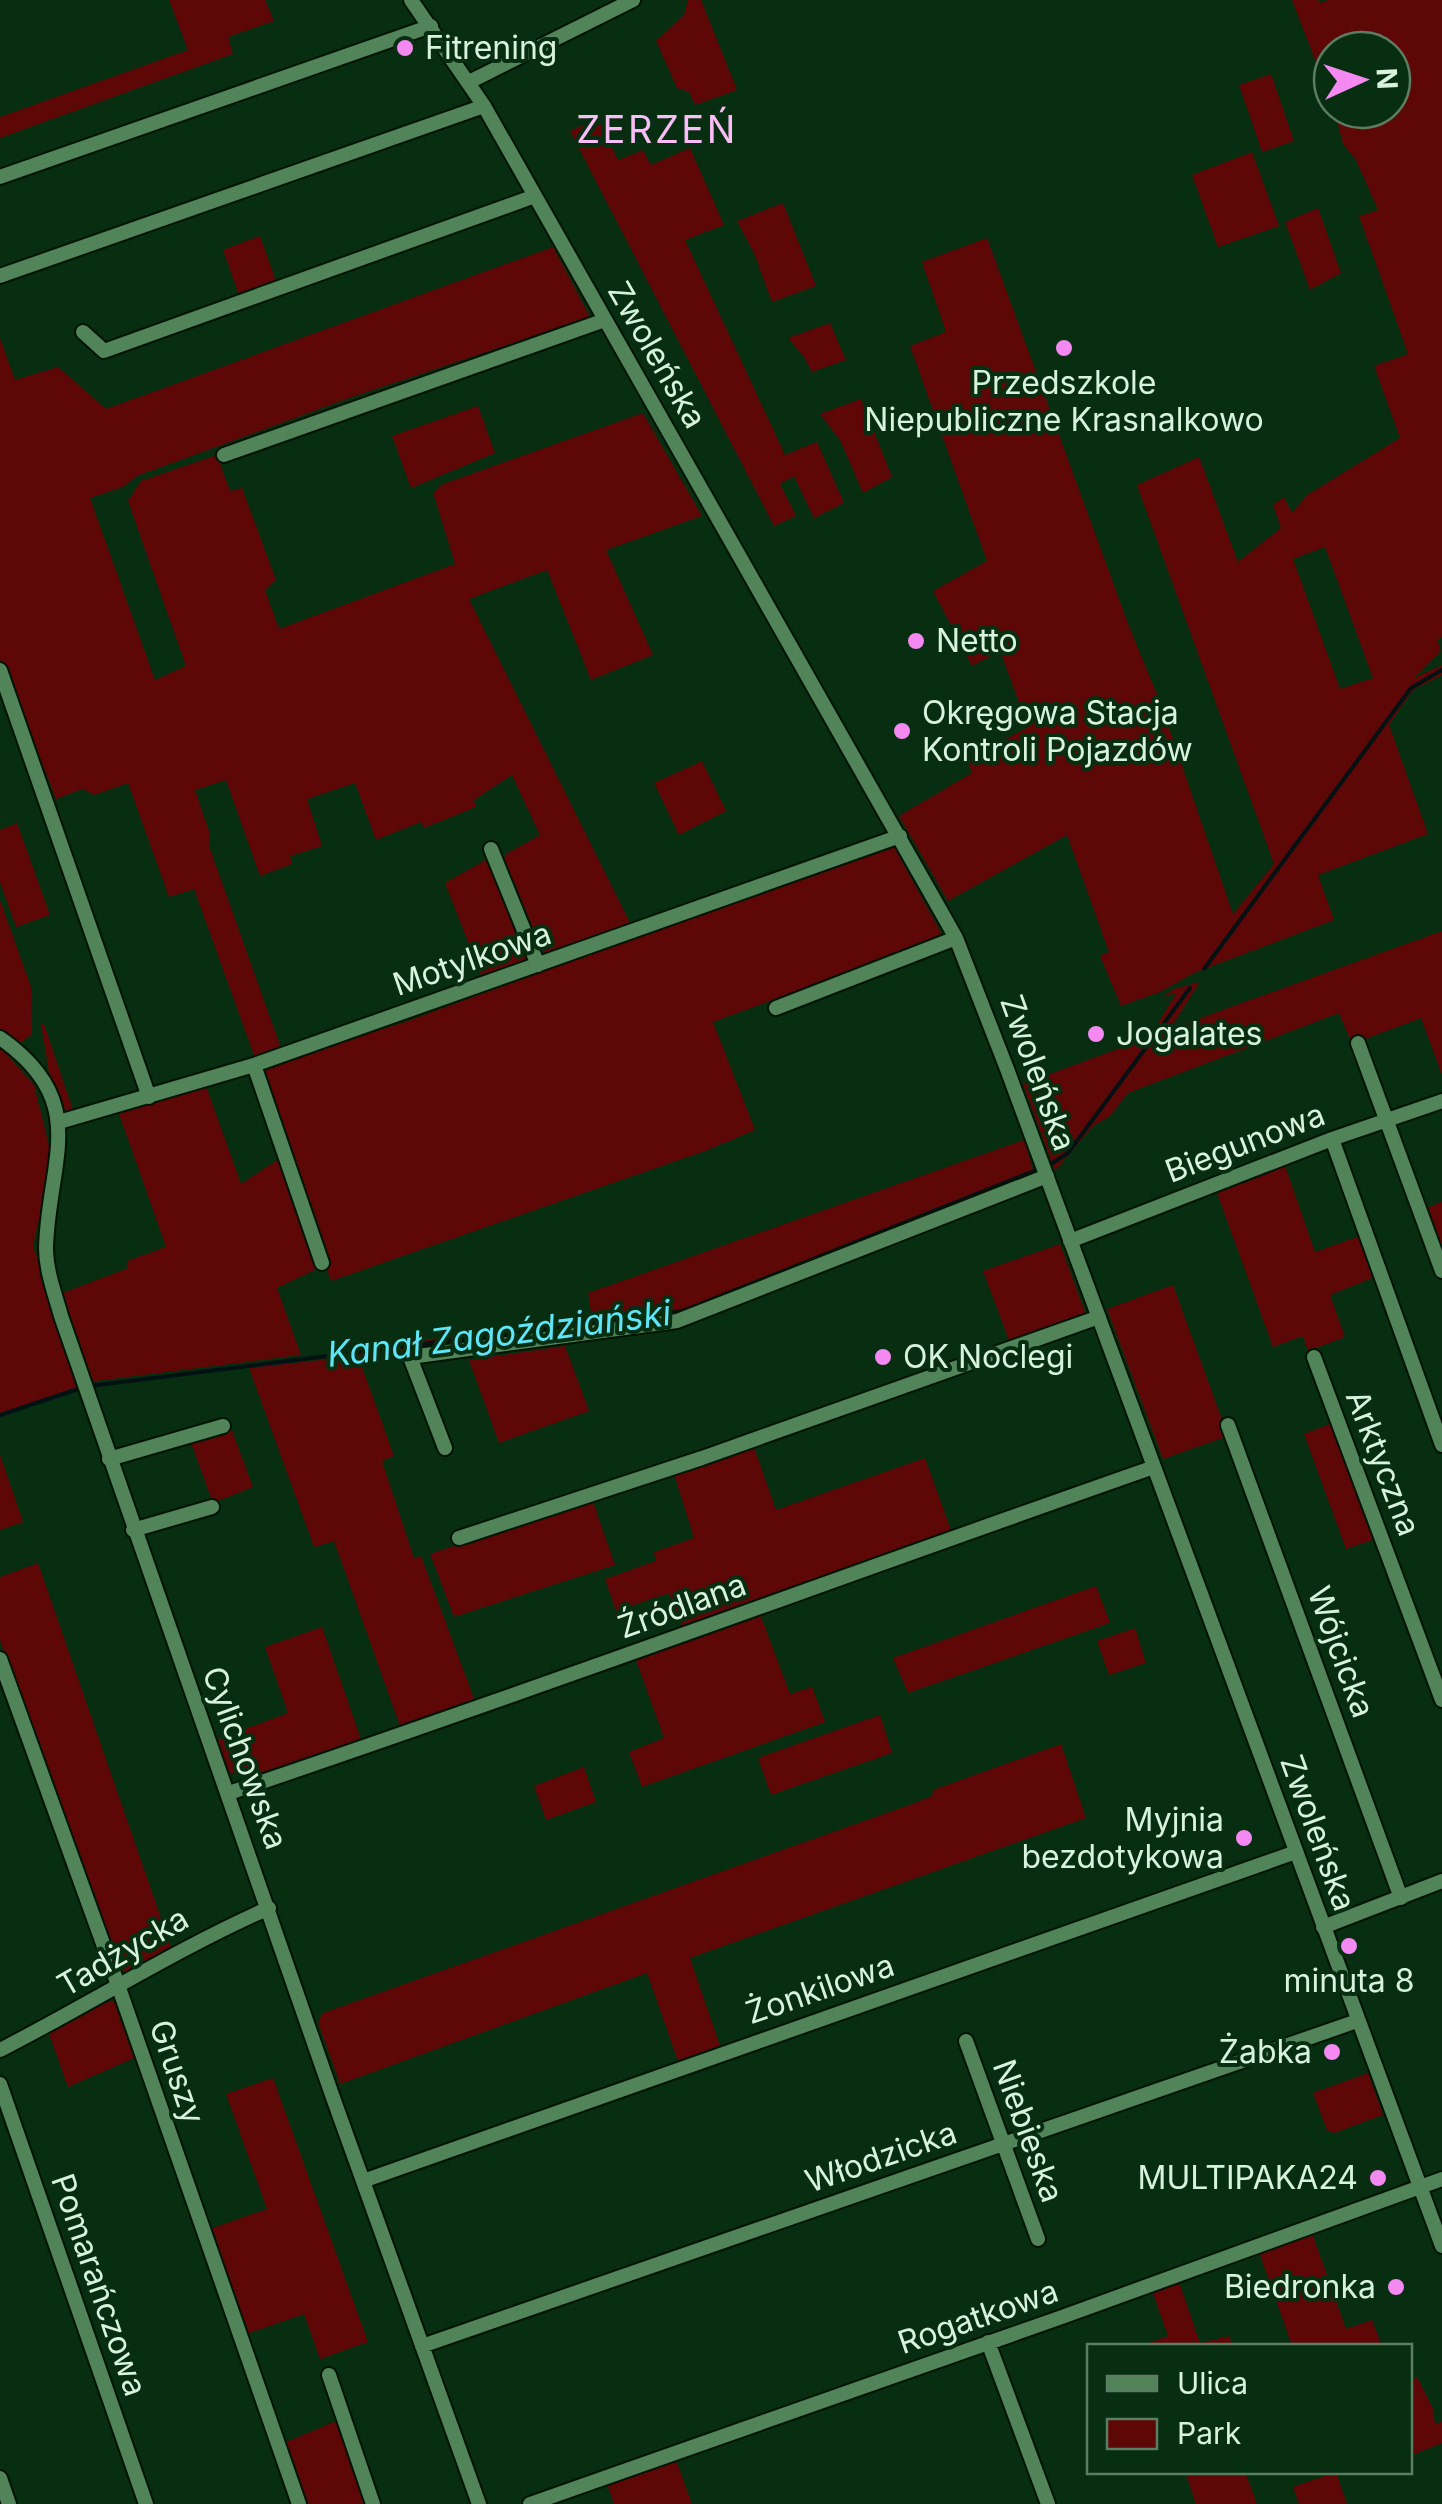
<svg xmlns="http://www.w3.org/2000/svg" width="1442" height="2504" font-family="Inter,sans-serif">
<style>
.green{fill:#5d0807;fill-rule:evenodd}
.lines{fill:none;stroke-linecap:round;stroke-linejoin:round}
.stream{stroke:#021113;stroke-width:4}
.minor-casing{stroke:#001403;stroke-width:18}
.minor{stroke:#52845a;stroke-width:14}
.poi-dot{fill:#f389f1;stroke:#072e11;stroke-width:4}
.labels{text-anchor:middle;stroke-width:8;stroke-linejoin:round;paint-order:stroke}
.poi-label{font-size:32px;fill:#d8f3db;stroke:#072e11;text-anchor:start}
.street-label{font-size:32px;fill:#d8f3db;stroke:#072e11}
.water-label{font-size:35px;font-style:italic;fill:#5fe5f8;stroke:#072e11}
.quarter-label{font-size:38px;letter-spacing:2.5px;fill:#fabef7;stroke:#072e11}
</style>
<rect width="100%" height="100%" fill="#072e11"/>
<path class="green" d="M169 0H265L274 21 228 37 233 54 0 138V117L188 50Z
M688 0H701L737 90 695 105 689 92 677 88 656 41 684 15Z
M1292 0H1318L1320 3 1329 0H1442V638L1437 639 1441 651 1414 678 1442 665V675L1413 690 1389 725 1428 834 1318 875 1334 920 1194 973 1160 992 1121 1006 1100 956 1109 952 1067 835 948 901 899 816 972 773 967 760 1028 727 1000 651 972 666 933 591 987 561 910 346 946 332 922 262 987 238 1130 629 1159 699 1233 914 1274 864 1137 485 1199 457 1238 562 1281 528 1273 505 1284 497 1292 513 1307 495 1400 438 1374 366 1408 354 1359 216 1378 210 1356 160 1343 144 1334 110H1392V50H1332V104ZM1325 547 1373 678 1340 689 1293 559Z
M1271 74 1294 141 1262 152 1239 85Z
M592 121 595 126 601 124 618 160 643 150 651 165 690 148 724 225 685 240 785 455 817 442 844 503 814 518 794 476 780 484 796 516 774 526 570 131Z
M1252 152 1279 226 1218 247 1192 175Z
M783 203 816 286 772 302 754 253 737 221Z
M1318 208 1341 273 1310 290 1285 222Z
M260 236 276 281 239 295 223 250Z
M553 247 590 317 352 397 137 476 123 487 90 498 155 680 186 666 128 501 141 481 217 455 230 491 242 488 276 580 265 590 279 629 455 564 433 493 443 484 643 413 702 516 606 550 653 655 591 680 547 570 469 599 632 927 546 958 504 859 506 854 540 835 512 775 474 800 476 807 424 828 421 822 376 840 355 783 307 799 322 846 290 856 292 864 260 876 226 780 195 790 210 834 209 846 282 1051 256 1061 194 889 169 897 128 783 94 795 83 789 56 799 44 768 38 770 0 661V338L15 380 58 367 106 409Z
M830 323 846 360 812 372 804 357 788 338Z
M861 399 892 477 863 493 840 440 820 414Z
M478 406 495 453 411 488 392 436Z
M702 761 726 811 679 835 654 783Z
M17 823 50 915 16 927 0 882V830Z
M893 845 942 935 940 939 713 1022 755 1130 705 1151 331 1281 258 1068 402 1023Z
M489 858 532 961 483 980 445 883Z
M0 900 31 987 32 1034 22 1042 11 1041 0 1033Z
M1442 931V1075L1421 1018 1352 1044 1339 1013 1128 1093 1110 1116 1093 1126 1055 1171 1023 1084 1150 1037 1176 993 1162 997 1174 989 1200 982 1170 1029Z
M41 1024H44L74 1113 61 1109 50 1079Z
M0 1047 34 1085 47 1137 52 1160 33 1246 80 1386 0 1413Z
M205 1083 241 1184 282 1157 321 1267 277 1288 301 1355 88 1382 60 1294 128 1268 127 1261 166 1247 117 1108Z
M1024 1140 1035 1176 678 1315 358 1356 394 1456 382 1461 414 1558 421 1556 476 1704 401 1729 334 1541 314 1547 249 1368 356 1356 355 1349 592 1318 588 1293Z
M1285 1166 1315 1252 1360 1236 1375 1277 1330 1295 1345 1337 1308 1351 1303 1336 1273 1347 1217 1193Z
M1442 1202V1243L1437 1245 1423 1209Z
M1060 1244 1086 1315 1010 1343 983 1271Z
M1173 1285 1228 1436 1163 1459 1107 1309Z
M565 1346 589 1411 499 1443 469 1360Z
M1335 1422 1378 1538 1346 1549 1304 1434Z
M231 1428 253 1487 213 1503 190 1440Z
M754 1447 776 1510 925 1458 952 1533 876 1557 683 1631 669 1593 616 1611 605 1579 656 1561 654 1552 694 1538 674 1474Z
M0 1455 23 1522 0 1530Z
M592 1499 615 1565 454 1617 430 1554Z
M38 1563 171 1947 127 1973 116 1967 0 1640V1577Z
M1096 1586 1110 1623 908 1693 893 1658Z
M760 1614 790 1694 812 1687 825 1722 642 1787 629 1752 664 1738 636 1660Z
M322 1627 363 1745 259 1779 225 1772 214 1741 288 1713 265 1647Z
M1135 1628 1146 1663 1109 1675 1097 1641Z
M880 1715 892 1753 771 1795 758 1758Z
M1061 1744 1086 1818 690 1958 720 2046 678 2061 647 1973 340 2084 318 2022 323 2013 915 1803 932 1796 933 1790Z
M584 1767 596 1802 546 1820 534 1786Z
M114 2001 134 2058 68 2087 49 2034 106 2002Z
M1368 2073 1383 2115 1334 2133 1327 2130 1313 2093Z
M273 2078 368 2342 320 2359 304 2314 247 2334 210 2229 267 2209 226 2094Z
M1312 2233 1346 2329 1372 2320 1382 2346H1292L1259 2252Z
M1179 2282 1200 2343 1229 2336 1233 2346H1141L1168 2336 1152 2291Z
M1417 2377 1433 2409 1435 2424 1442 2422V2443L1410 2456V2381Z
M339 2420 368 2504H307L286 2442Z
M676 2460 692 2504H614L607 2484Z
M1185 2472H1245L1257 2504H1196Z
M1336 2472 1347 2504H1299L1293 2487Z"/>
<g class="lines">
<path class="stream" d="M1204 969 1411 688 1442 670
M1048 1166 1068 1153 1190 988
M90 1386 683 1311 1039 1169
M0 1415 81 1388"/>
<g class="minor-casing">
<path id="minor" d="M411 0 484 106 956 938 1007 1069 1442 2246
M469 82 633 0
M0 177 431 26
M0 276 484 106
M83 332 104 351 535 196
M224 455 605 320
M0 670 149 1097
M491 849 538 965
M776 1008 956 938
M0 1038C92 1102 48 1161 46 1248 46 1271 55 1294 61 1316L331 2092 479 2504
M1358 1043 1442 1271
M254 1065 322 1263
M59 1122 254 1065 900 836
M1332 1139 1442 1445
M1070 1241 1332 1139 1442 1101
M1314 1357 1442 1700
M1228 1425 1401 1898
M445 1448 410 1357 677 1321 1047 1176
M109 1459 223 1426
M133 1530 212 1507
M459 1538 702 1458 1099 1317
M0 1659 118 1985 299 2504
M229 1793C539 1689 845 1575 1154 1467
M1323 1927 1442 1881
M966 2041 1038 2239
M0 2050C90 2004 176 1949 269 1908
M0 2084 146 2504
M363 2181 1296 1852
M988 2342 1048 2504
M422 2346 1357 2021
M329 2375 373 2504
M0 2478 9 2504
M530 2504 1062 2317 1442 2179"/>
</g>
<use href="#minor" class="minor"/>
</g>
<g class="poi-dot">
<circle cx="405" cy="48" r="10"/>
<circle cx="1064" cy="348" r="10"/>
<circle cx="916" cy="641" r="10"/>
<circle cx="902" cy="731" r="10"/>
<circle cx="1096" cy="1034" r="10"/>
<circle cx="883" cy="1357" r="10"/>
<circle cx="1244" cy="1838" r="10"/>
<circle cx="1349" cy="1946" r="10"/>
<circle cx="1332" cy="2052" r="10"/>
<circle cx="1378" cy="2178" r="10"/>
<circle cx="1396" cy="2287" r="10"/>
</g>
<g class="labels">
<g class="poi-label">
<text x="425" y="59">Fitrening</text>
<text x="1064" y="394" text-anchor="middle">Przedszkole<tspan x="1064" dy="37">Niepubliczne Krasnalkowo</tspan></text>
<text x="936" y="652">Netto</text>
<text x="922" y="724">Okręgowa Stacja<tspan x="922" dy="37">Kontroli Pojazdów</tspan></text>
<text x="1116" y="1045">Jogalates</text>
<text x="903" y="1368">OK Noclegi</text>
<text x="1224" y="1831" text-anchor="end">Myjnia<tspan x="1224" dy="37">bezdotykowa</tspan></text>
<text x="1349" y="1992" text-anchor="middle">minuta 8</text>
<text x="1312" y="2063" text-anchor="end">Żabka</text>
<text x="1358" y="2189" text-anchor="end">MULTIPAKA24</text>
<text x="1376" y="2298" text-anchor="end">Biedronka</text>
</g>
<g class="street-label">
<text transform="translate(657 355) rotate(60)" y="11">Zwoleńska</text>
<text transform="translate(472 959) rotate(-19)" y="11">Motylkowa</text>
<text transform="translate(1038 1073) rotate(70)" y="11">Zwoleńska</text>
<text transform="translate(1245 1143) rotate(-21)" y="11">Biegunowa</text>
<text transform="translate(1383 1463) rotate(69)" y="11">Arktyczna</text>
<text transform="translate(682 1606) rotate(-20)" y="11">Źródlana</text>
<text transform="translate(1341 1652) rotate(70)" y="11">Wójcicka</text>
<text transform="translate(245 1758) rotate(70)" y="11">Cylichowska</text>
<text transform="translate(1318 1833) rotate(70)" y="11">Zwoleńska</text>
<text transform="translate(123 1952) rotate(-30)" y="11">Tadżycka</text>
<text transform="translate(820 1989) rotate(-19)" y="11">Żonkilowa</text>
<text transform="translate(177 2072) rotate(71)" y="11">Gruszy</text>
<text transform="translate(1028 2131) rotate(70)" y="11">Niebieska</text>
<text transform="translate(881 2157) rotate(-19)" y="11">Włodzicka</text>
<text transform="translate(99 2285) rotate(71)" y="11">Pomarańczowa</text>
<text transform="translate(978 2317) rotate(-19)" y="11">Rogatkowa</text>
</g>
<g class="water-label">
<text transform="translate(499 1334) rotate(-7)" y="12">Kanał Zagoździański</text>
</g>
<g class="quarter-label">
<text x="657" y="143">ZERZEŃ</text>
</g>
</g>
<rect x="1087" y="2344" width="325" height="130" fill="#072e11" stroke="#5b7d62" stroke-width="2.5"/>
<rect x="1107" y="2376" width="50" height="15" fill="#52845a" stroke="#5b7d62" stroke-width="2.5"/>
<text x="1177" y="2394" font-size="30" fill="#d8f3db">Ulica</text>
<rect x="1107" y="2419" width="50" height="30" fill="#5d0807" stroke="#5b7d62" stroke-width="2.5"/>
<text x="1177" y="2444" font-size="30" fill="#d8f3db">Park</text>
<g transform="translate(1362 80) rotate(87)"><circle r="48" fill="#072e11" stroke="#5b7d62" stroke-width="2.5"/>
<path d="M0-8L18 38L0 25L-18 38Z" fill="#f389f1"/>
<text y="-15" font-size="28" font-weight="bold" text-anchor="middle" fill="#d8f3db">N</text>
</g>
</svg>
